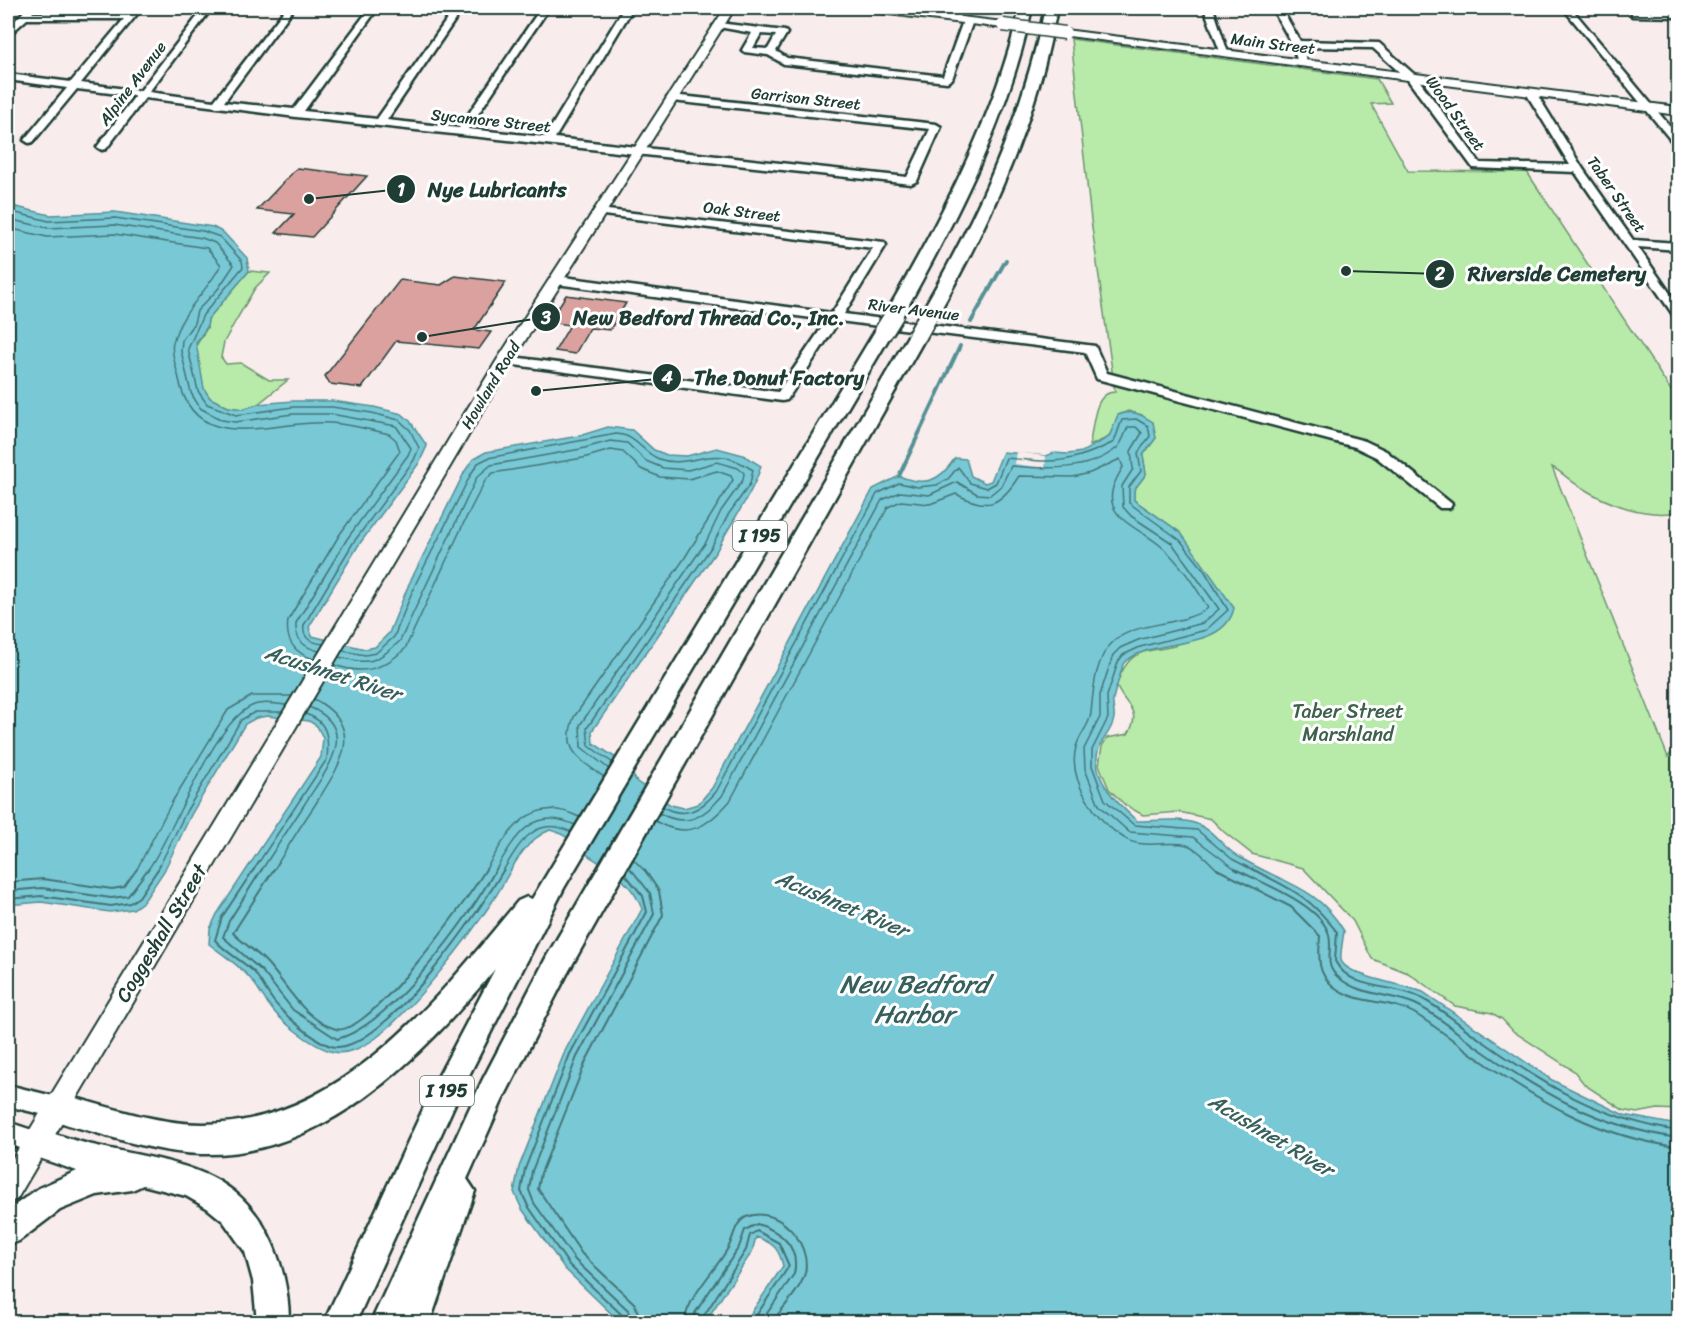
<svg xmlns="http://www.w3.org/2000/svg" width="1686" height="1330" font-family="Sriracha,sans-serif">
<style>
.green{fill:#b8eaaa;stroke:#6c946f;stroke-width:1.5}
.water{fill:#79c8d6;stroke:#559095;stroke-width:1.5}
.pier{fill:#f8ecec}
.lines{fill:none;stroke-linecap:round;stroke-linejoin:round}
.shore-far1{stroke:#437575;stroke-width:1.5}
.shore{stroke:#437575;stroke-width:2}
.stream{stroke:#559095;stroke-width:4}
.building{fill:#dba19f;stroke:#1f3d34;stroke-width:1.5}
.minor-casing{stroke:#1f3d34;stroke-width:5}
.major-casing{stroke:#1f3d34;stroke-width:4}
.highway-casing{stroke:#1f3d34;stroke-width:5}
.minor{fill:#fff;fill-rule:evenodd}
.major{fill:#fff;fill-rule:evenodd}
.highway{fill:#fff;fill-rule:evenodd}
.major-bridge-casing{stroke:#1f3d34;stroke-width:15;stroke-linecap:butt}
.highway-bridge-casing{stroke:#1f3d34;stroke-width:22;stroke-linecap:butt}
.major-bridge{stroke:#fff;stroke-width:12}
.highway-bridge{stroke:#fff;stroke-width:18}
.labels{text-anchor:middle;stroke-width:6;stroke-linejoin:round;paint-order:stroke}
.far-street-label{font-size:16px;fill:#1f3d34;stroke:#fff}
.shield{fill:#fff;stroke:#627771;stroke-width:1.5}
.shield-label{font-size:18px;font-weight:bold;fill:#1f3d34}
.park-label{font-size:20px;fill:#3e604c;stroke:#fff}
.street-label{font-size:20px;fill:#1f3d34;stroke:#fff}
.water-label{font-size:21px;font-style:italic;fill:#36605c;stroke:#fff}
.near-water-label{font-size:26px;font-style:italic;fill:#36605c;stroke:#fff}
.leader{fill:none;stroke:#1f3d34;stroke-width:2}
.callout-dot{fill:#1f3d34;stroke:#fff;stroke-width:2}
.mark-label{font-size:18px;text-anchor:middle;font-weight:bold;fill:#fff}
.callout-label{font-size:21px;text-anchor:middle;font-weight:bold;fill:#1f3d34;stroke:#fff;stroke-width:6;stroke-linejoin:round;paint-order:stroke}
</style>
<rect width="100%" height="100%" fill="#f8ecec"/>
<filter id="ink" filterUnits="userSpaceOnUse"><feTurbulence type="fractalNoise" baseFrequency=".0167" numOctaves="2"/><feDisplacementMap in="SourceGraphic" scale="12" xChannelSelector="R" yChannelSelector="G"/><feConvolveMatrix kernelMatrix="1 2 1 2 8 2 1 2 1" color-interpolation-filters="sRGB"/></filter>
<g filter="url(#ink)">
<path class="green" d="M1071 39 1377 79 1391 103 1371 104 1408 171 1527 172 1678 401V512C1645 518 1607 504 1579 486 1570 481 1562 472 1552 467L1668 757 1678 744V1110L1658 1109 1637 1113 1623 1110 1585 1085 1574 1071 1514 1032 1502 1019 1492 1013 1455 1006 1408 973 1372 959 1353 921 1303 868 1252 854 1224 832 1211 819 1179 812 1143 815 1125 805 1109 789 1099 765 1102 746 1107 738 1128 734C1144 708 1122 705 1116 684 1131 648 1140 653 1175 646L1181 533 1134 500V490L1146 474 1143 455 1156 438 1142 415 1128 411 1118 415 1109 437 1089 446C1094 429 1092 392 1115 392L1091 220Z
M249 271 270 273 255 288 235 322 224 342 221 357 226 364 241 363 269 380H288L258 404 243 409 228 407 210 398 204 389 194 349 207 328 208 319Z"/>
<path class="water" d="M8 205 50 215 115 212 213 227 224 233 247 258 249 271 208 319 207 327 196 343 204 389 210 398 228 407 243 409 258 404 293 401H332L374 407 402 414 410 421 427 446 419 463 358 546 309 627 312 636 365 649 375 647 389 633 409 584 465 471 473 459 486 452 579 436 608 427 632 430 654 450 667 455 687 456 717 448 743 455 761 466C752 496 731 521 717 550L592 731 593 743 627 765 637 782 671 805 684 808 698 804 712 788 873 489 899 476C926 487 940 481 955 458L966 459 971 476 985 483 991 481 1003 452 1046 456 1053 453 1068 454 1082 452 1109 437 1118 415C1132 409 1140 414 1153 422L1156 438 1143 455 1146 474 1134 490V500L1181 533 1234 608C1224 654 1147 636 1123 664 1121 675 1114 692 1113 700 1112 706 1115 712 1114 718 1112 732 1101 739 1098 751 1091 779 1119 805 1137 821 1156 821 1179 817 1197 824 1212 829 1223 847 1236 855 1279 883 1315 883 1344 931 1343 940 1340 952 1341 960 1345 976 1406 985 1423 992L1552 1080 1624 1115 1678 1125V1322H745L783 1266C779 1248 773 1243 756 1237L752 1252 705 1322H620L565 1269 522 1209 514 1192 519 1167 565 1051 642 909C633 883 611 870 589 856 574 847 569 834 550 830 520 842 510 875 494 899 468 939 413 1009 376 1038 365 1046 345 1057 330 1051 311 1045 280 1021 269 1005 261 995 257 985 248 976 237 964 222 954 209 944L210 929 217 914 321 757 323 738 317 726 309 721 267 716 256 718 245 724 192 813 164 871 144 901 133 909 110 912 41 902 8 905Z"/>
<path class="pier" d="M1016 452 1046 456 1045 468 1014 464Z"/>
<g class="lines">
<path class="shore-far1" d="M8 211 49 221 115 218 203 231 220 237 242 261 243 267 203 315 188 349 198 391 207 404 236 415 293 407H332L372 413 399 420 410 430 419 448 414 460 353 543 304 625C302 639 311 642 323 644
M8 219 48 228 114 225 202 238 215 243 234 265 218 289 197 311 194 323 182 340 181 351 191 393 200 408 222 420 235 422 293 414H331L396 426 411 448 408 455 347 539 296 623C295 640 303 647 319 651
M8 228 47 237 114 234 207 248 221 265C207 292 180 312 173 343 170 352 177 369 179 379 194 458 274 419 330 423 350 424 370 430 389 434L396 440 400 451 340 534 288 620C285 641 294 653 314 659
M343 651 365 655 376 653 394 637 414 587 471 474 478 463 488 458 616 434C637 435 641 452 659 459 682 468 705 452 728 458 737 460 745 465 753 470L750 484 728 515 712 546 587 728 589 746 613 763
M339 657C371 665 375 663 400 641L477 477 491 465 581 449 610 441 627 443 646 461 663 468 688 470 717 462 738 468 744 473 743 480 721 511 706 542 580 725 581 747 609 769
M334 665C364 675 382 670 405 649L467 516 485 481 493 473 583 458 611 450 623 452 641 469 660 477 689 479 717 471 731 476 733 480 684 559 574 717C561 751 579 759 604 777
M663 807C685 819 701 810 716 792L877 494 899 483 918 487 937 485 948 479 958 467 970 483 987 488 996 483 1006 458C1054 463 1070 464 1114 442L1122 420 1136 419 1148 426 1150 436 1138 453 1141 471 1129 487V503L1180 540 1204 570 1228 610 1206 630 1140 647 1123 655 1118 662 1107 696 1108 718 1092 750V766L1105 800 1134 825 1197 830 1232 859 1255 871
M659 813C686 828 703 818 722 796L882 500 900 492 929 495 957 482 977 494 990 495 1001 486 1011 466C1047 469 1087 472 1117 448 1122 444 1125 433 1128 427H1136L1142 433 1131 451 1133 469 1122 486 1123 507 1131 516 1172 543 1219 609 1203 623 1138 640 1120 648 1113 655 1100 695V717L1084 749 1085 769 1099 805 1129 832 1193 837 1238 871
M655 821C688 840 707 827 730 801L888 507 901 501 930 504 956 494C988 511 1000 506 1019 476L1073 477 1090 473 1120 459 1123 467C1116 479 1108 492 1113 506 1121 525 1149 534 1163 548 1181 564 1196 587 1208 608 1181 627 1139 620 1114 641 1095 657 1093 691 1091 713 1090 725 1079 735 1076 747 1067 781 1097 821 1124 838 1142 850 1168 840 1187 845 1198 848 1211 864 1219 871
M633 859 645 871
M629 867 632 871
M136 871 172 802 228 710 252 696H291
M147 871C174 835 213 720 254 705 264 701 276 704 286 705
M157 871 187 810 241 720 255 712H282
M253 871 327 759C329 739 328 720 305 714
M261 871C275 849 290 827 304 805 324 773 363 729 309 707
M273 871C286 850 299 828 313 808 337 769 370 729 314 699
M485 871C507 833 530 792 579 817
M495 871C515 837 532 805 575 825
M503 871C519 843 536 814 571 832"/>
<path class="shore" d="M254 869 222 917 215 940C226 953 242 960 254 972 262 982 267 993 275 1003 285 1015 321 1048 338 1047 388 1045 480 911 504 869
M262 869 229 921 223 937 262 971 293 1010 337 1039C391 1025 469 918 496 869
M274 869 233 933C244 944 257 952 267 963 288 986 304 1020 336 1029 368 1038 469 898 486 869
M631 869 650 893 654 914 577 1057 532 1171 529 1190 534 1203 575 1260 628 1310 632 1322
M1217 869 1291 907 1320 936C1319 955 1316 973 1333 986 1356 1005 1389 999 1414 1013 1435 1026 1454 1041 1473 1055 1539 1101 1597 1137 1678 1147
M1235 869C1260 882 1322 905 1329 935 1333 952 1323 964 1338 977 1359 996 1390 993 1415 1004 1437 1014 1458 1034 1478 1048 1542 1093 1599 1127 1678 1138
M1252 869C1293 890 1308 895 1337 932L1335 961C1351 992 1394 983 1421 998 1442 1009 1461 1026 1481 1040 1544 1085 1600 1119 1678 1131
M8 882 43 879 112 889 124 887 137 869
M8 891 42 888 111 898 128 896 148 869
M8 899 41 896 111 906 130 903 139 897 158 869
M624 1322 621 1314 569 1265 528 1206 521 1191 525 1169 570 1054 647 912 643 896 625 874
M641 1322 635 1304 582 1254 538 1189 541 1173 586 1061 663 915 659 891 644 869
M684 1322C690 1293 714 1273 728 1248 734 1238 734 1223 746 1217 777 1204 812 1243 805 1273 800 1291 783 1307 772 1322
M693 1322 695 1313 739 1247 745 1230 757 1224C781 1231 800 1247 794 1274L761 1322
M700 1322 746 1250 750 1235 757 1231 779 1243 789 1266 752 1322"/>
<path class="stream" d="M971 322 1006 260
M899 476 960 346"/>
</g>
<path class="building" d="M297 168 367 176 312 237 276 233 294 214 257 210Z
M455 276 506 282 474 330 491 332 479 349 396 341 362 388 330 384 325 376 400 280 441 285Z
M566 295 626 303 610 330 590 328 575 354 555 351 570 325 549 322Z"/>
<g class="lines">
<g class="minor-casing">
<path id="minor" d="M27 8H36L32 13H129L134 8H142L81 83 140 91 204 8H212L149 92 214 101 286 8H294L224 102 294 109 370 8H378L304 111 377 119 455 8H463L387 120 459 128 541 8H549L468 129 545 137 624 8H633L555 138 907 177 930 129 672 101 667 98 672 95 936 124 941 127 917 181 911 184 296 117 145 98 106 149 102 150 97 147 135 96 77 89 33 142 29 143 24 140 67 88 8 80V74L71 82 124 19H27L8 36V28Z
M951 8H959L960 21H954Z
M1204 8H1213L1229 56 1221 54Z
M1272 8H1281L1300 41 1379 43 1416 76 1480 163 1570 165 1526 93 1535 91 1583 169 1633 240 1678 243V250L1638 247 1678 305V317L1674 316 1575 172 1473 168 1408 80 1373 48 1303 47 1307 64 1299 66 1292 44Z
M1563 8H1571L1678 136V145L1674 144Z
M1635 11H1678V17L1632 16V12Z
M968 18 973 21 952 79 947 82 784 64 768 55 744 52 742 50 752 33 713 26 718 23 785 31 787 33 776 51 787 58 943 76 963 21ZM761 34 776 35 768 49 753 48Z
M599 209 884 242 886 245 844 314 1095 346 1107 373 1365 441 1386 451 1452 504 1450 508H1440L1376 457 1355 447 1097 379 1085 352 839 321 787 400 782 401 500 363 498 360 505 356 778 392 827 320 556 284 550 280 556 276 832 313 873 248 595 214 593 212Z
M8 1085 65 1099 68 1107 65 1115 57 1118 8 1106Z
M8 1122 44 1134 47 1142 44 1150 36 1153 8 1144Z"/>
</g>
<g class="major-casing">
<path id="major" d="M725 8H735L513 360 17 1199 8 1203V1166L497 360Z
M859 8H887L1003 22 1009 25 1003 28 864 11Z
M1065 30 1678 107V115L1061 35 1059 33Z"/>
</g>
<g class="highway-casing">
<path id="highway" d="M1020 8H1032C1008 119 958 216 903 315L900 319H888L885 315C942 216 994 119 1020 8Z
M1045 8H1057C1037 120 992 219 936 318L927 323 921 322 918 318C976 220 1022 120 1045 8Z
M884 326 893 331 564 888 458 1097 356 1322H324L438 1077 495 969C422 1056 325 1158 201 1154 168 1153 135 1144 103 1135 84 1129 65 1125 47 1117L42 1107 47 1097 57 1093C104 1105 154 1124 203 1124 341 1124 438 998 518 901L527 897 532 899 875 331Z
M917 331 926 336 567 974 502 1101 467 1179 475 1191 430 1322H371L482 1081 547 956 908 336Z
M36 1127C59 1136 82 1143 106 1148 179 1164 242 1169 274 1247 284 1271 289 1296 289 1322H257L253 1281 245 1252 223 1221 207 1208 186 1196 143 1185 132 1190 97 1195 60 1210 19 1241 8 1245V1210L39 1188 77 1171 25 1153 21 1142 25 1131Z"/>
</g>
<use href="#minor" class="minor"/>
<use href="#major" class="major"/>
<use href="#highway" class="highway"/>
<g class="major-bridge-casing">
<path id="major-bridge" d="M1003 25 1065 33"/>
</g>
<g class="highway-bridge-casing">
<path id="highway-bridge" d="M884 331 894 315
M917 336 927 318"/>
</g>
<use href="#major-bridge" class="major-bridge"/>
<use href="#highway-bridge" class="highway-bridge"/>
</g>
</g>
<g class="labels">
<g class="far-street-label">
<text transform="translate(1273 43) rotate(7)" y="6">Main Street</text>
<text transform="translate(132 83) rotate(-53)" y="6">Alpine Avenue</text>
<text transform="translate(806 98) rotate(6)" y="6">Garrison Street</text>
<text transform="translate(1456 113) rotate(54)" y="6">Wood Street</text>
<text transform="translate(491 120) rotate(6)" y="6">Sycamore Street</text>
<text transform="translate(1617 194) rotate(55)" y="6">Taber Street</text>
<text transform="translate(742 211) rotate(7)" y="6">Oak Street</text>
<text transform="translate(914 309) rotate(7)" y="6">River Avenue</text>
<text transform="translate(490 385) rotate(-59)" y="6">Howland Road</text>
</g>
<g class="shield">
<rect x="733" y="521" width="54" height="30" rx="4.5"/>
<rect x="420" y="1076" width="54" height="30" rx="4.5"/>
</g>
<g class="shield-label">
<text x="760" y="542">I 195</text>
<text x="447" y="1097">I 195</text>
</g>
<g class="park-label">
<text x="1348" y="718">Taber Street<tspan x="1348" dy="23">Marshland</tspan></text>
</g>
<g class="street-label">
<text transform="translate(161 933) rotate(-59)" y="7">Coggeshall Street</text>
</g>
<g class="water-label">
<text transform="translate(333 673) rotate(18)" y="7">Acushnet River</text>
<text transform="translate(842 904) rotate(23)" y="7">Acushnet River</text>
<text transform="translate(1271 1135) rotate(31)" y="7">Acushnet River</text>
</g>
<g class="near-water-label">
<text x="914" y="993">New Bedford<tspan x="914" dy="30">Harbor</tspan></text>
</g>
</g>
<path class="leader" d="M309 199L401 189M1346 271L1440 274M422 337L546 317M536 391L667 378"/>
<g class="callout-dot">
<circle cx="309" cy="199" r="6"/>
<circle cx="1346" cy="271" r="6"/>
<circle cx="422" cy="337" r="6"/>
<circle cx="536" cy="391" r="6"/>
<circle cx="401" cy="189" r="15"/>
<circle cx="1440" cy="274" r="15"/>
<circle cx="546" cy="317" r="15"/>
<circle cx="667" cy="378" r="15"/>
</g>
<g class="mark-label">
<text x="401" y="196">1</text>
<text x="1440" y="280">2</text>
<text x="546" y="324">3</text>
<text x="667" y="384">4</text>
</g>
<g class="callout-label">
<text x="497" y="197">Nye Lubricants</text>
<text x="1557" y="281">Riverside Cemetery</text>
<text x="709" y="325">New Bedford Thread Co., Inc.</text>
<text x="779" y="385">The Donut Factory</text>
</g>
<rect width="1686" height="1330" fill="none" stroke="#fff" stroke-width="30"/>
<rect x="15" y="15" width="1656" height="1300" fill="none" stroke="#1f3d34" stroke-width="2" filter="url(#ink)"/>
</svg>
